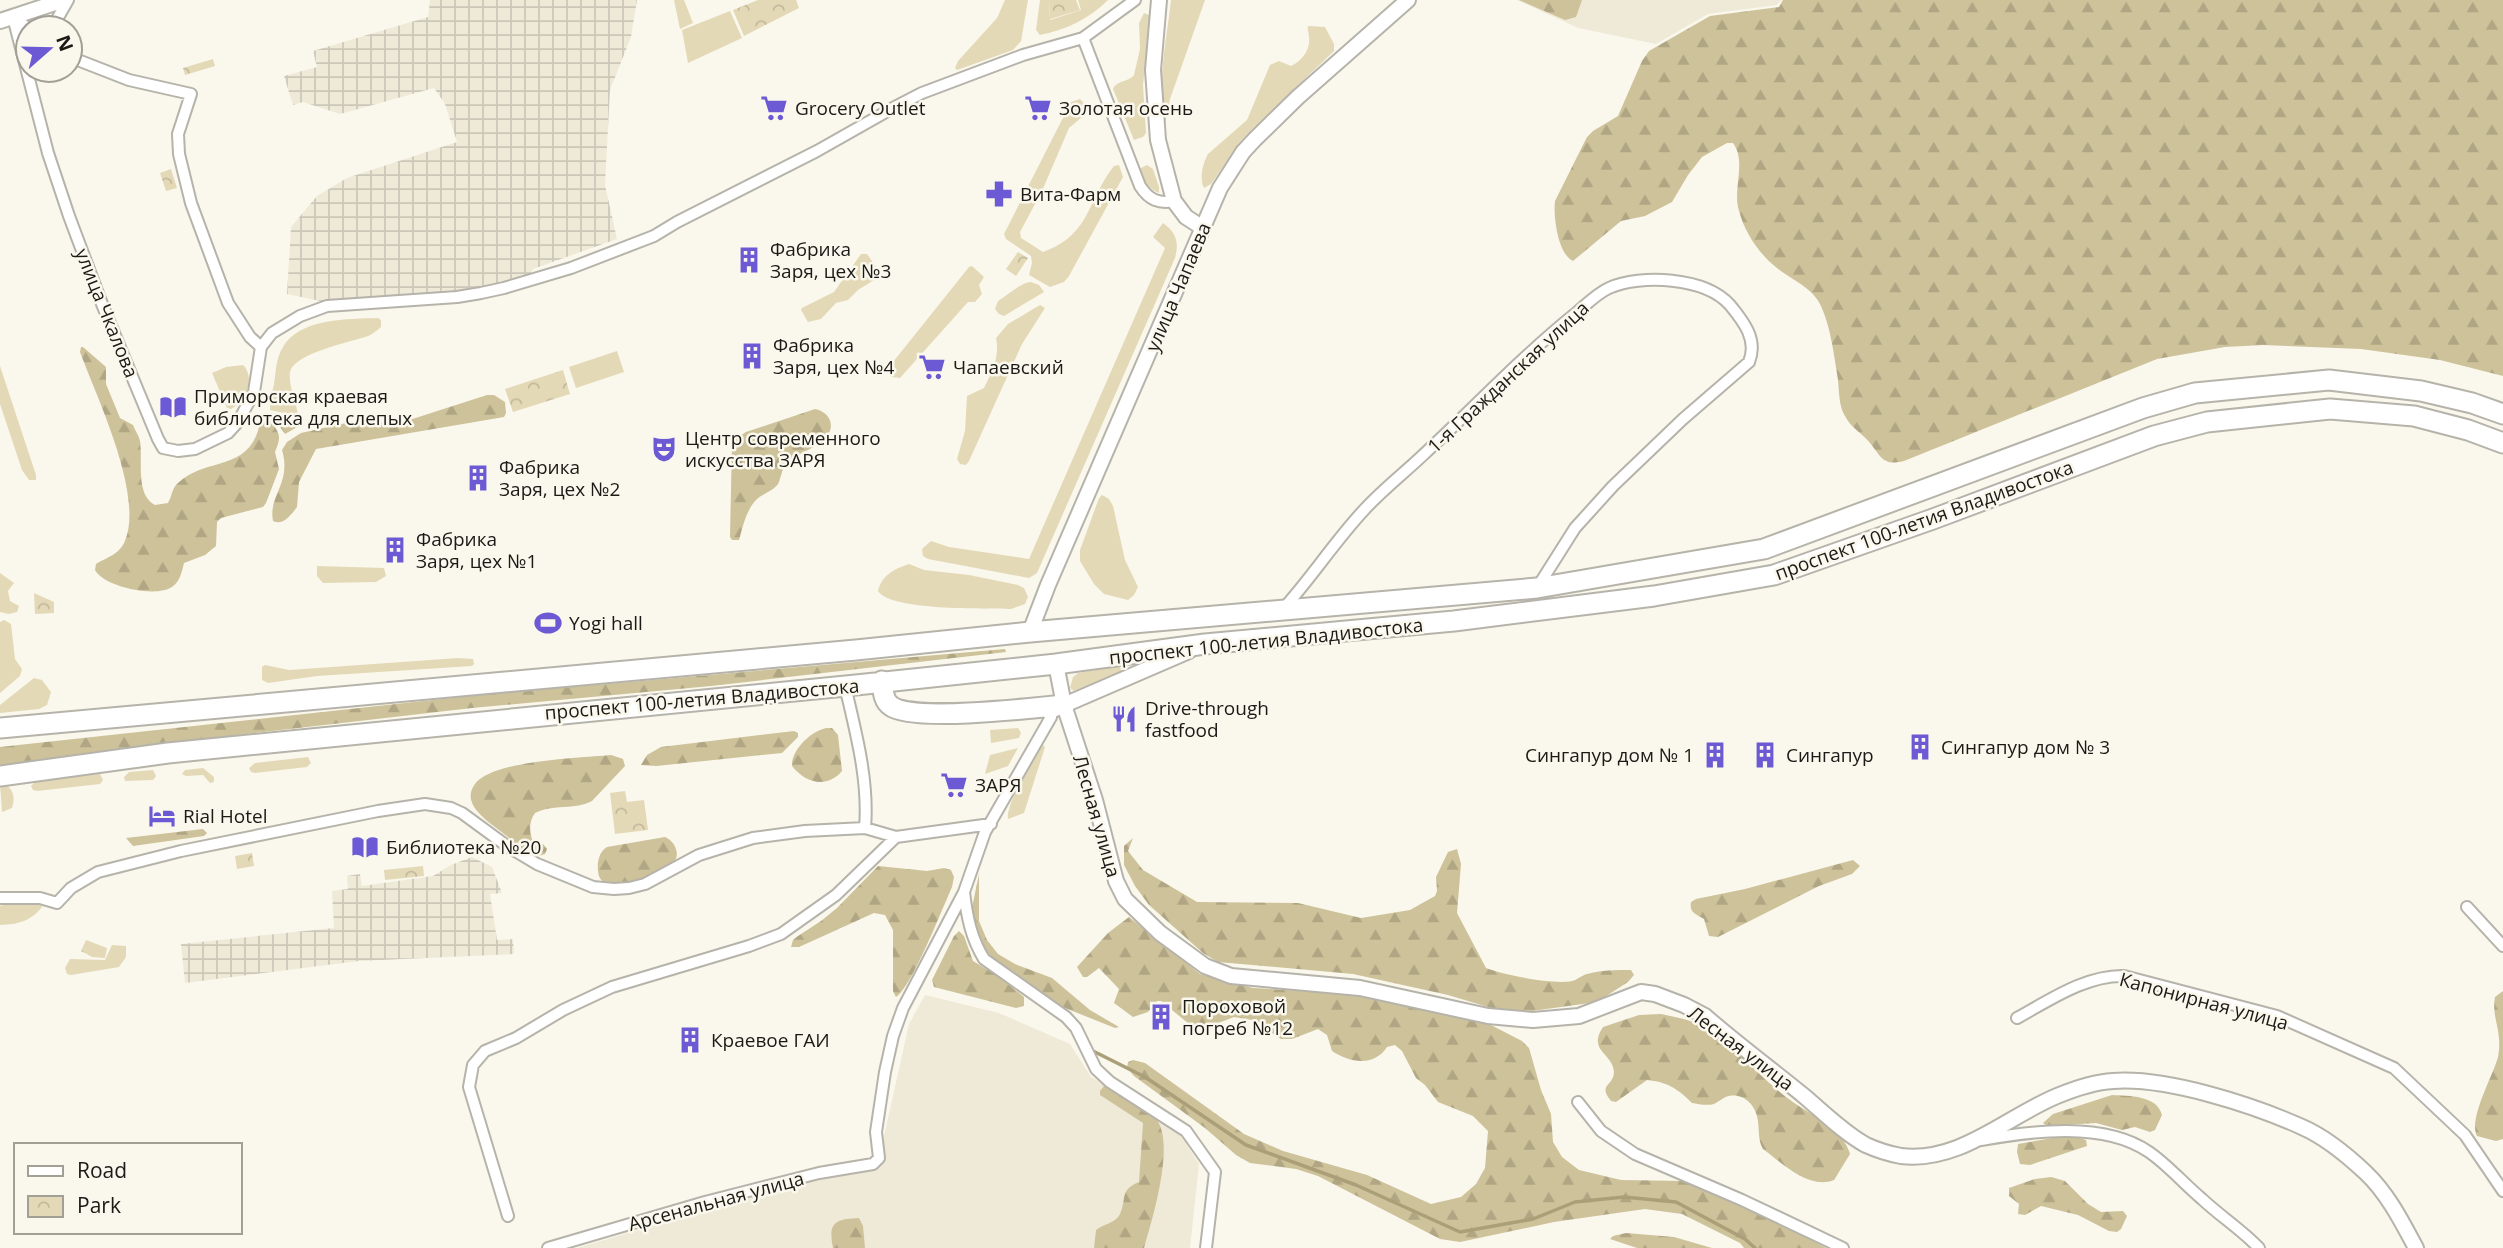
<svg xmlns="http://www.w3.org/2000/svg" width="2503" height="1248" font-family="'Open Sans',sans-serif">
<style>
.built{fill:#efead8}
.industrial{fill:url(#industrial-grid)}
.grass{fill:#e4d9b7}
.forest{fill:url(#forest-firs)}
.park{fill:url(#park-crowns)}
.lines{fill:none;stroke-linecap:round;stroke-linejoin:round}
.stream{stroke:#ab9f78;stroke-width:3.5}
.street-casing{stroke:#b6b3aa;stroke-width:14}
.secondary-casing{stroke:#b6b3aa;stroke-width:18}
.highway-casing{stroke:#b6b3aa;stroke-width:23}
.street{stroke:#fff;stroke-width:10}
.secondary{stroke:#fff;stroke-width:14}
.highway{stroke:#fff;stroke-width:19}
.labels{text-anchor:middle;stroke-width:5;stroke-linejoin:round;paint-order:stroke}
.poi-label{font-size:19px;fill:#1b1a16;stroke:#faf7ec;text-anchor:start}
.street-label{font-size:19px;fill:#1b1a16;stroke:#faf7ec}
</style>
<defs>
<pattern id="industrial-grid" width="8" height="8" patternUnits="userSpaceOnUse" patternTransform="scale(1.75)"><rect width="8" height="8" fill="#efead8"/><path d="M0 4h8M4 0v8" fill="none" stroke="#ccc8b9"/></pattern>
<pattern id="forest-firs" width="22" height="20" patternUnits="userSpaceOnUse" patternTransform="scale(1.75)"><rect width="22" height="20" fill="#cec29a"/><path d="M5 1l3.5 6h-7zM16 11l3.5 6h-7z" fill="#b0a684"/></pattern>
<pattern id="park-crowns" width="20" height="18" patternUnits="userSpaceOnUse" patternTransform="scale(1.75)"><rect width="20" height="18" fill="#e4d9b7"/><path d="M2 6a3 3 0 1 1 6 0M12 15a3 3 0 1 1 6 0" fill="none" stroke="#c3ba9d"/></pattern>
</defs>
<rect width="100%" height="100%" fill="#faf7ec"/>
<path class="built" d="M1517 0H1781L1777 5 1708 14 1656 44 1578 28Z
M925 995 999 1013 1070 1044 1091 1077 1173 1123 1199 1164 1190 1248H577L879 1159 909 1024Z"/>
<path class="industrial" d="M430 0H637L631 37 610 90 605 185 617 239 533 269 527 281 469 298 320 301 287 294 291 227 317 196 347 178 457 142 445 104 434 88 340 114 303 102 293 105 284 76 317 67 313 51 428 17Z
M472 857 492 867 502 893 490 894 497 940 513 939 514 954 359 961 185 983 181 944 334 928 332 891 348 889 347 876 360 874 362 886 433 876 451 865Z"/>
<path class="grass" d="M674 0H684L693 23 680 29Z
M1005 0H1028L1021 41 1013 50 957 70 955 68 958 61 997 18Z
M1040 0H1049L1050 20 1081 10 1078 0H1108C1089 19 1066 30 1040 35L1036 30Z
M1171 0H1205L1170 99 1165 123C1155 96 1168 30 1171 0Z
M730 11 742 38 688 63 682 30Z
M1144 13 1151 16 1143 85 1146 133 1143 137 1134 140 1113 89C1117 80 1129 82 1134 75L1140 49 1139 23Z
M1308 26 1325 27 1334 44V51L1252 129 1240 142 1211 184 1204 188C1199 178 1203 163 1208 154L1247 120 1270 65 1279 61 1291 66C1301 62 1311 50 1309 37 1309 33 1307 30 1308 26Z
M1080 99 1086 105 1088 112 1069 128 1042 191 1020 232 1021 238 1043 252C1091 235 1087 200 1114 166L1119 165 1123 177 1069 276 1064 282 1050 287 1029 275 1032 263 1031 256 1006 239 1004 234 1071 102Z
M1147 165 1153 169 1159 187V193C1149 189 1141 180 1139 169Z
M1163 223C1177 233 1179 243 1175 258L1037 573 1029 578 928 559 923 556 922 549 931 541 949 547 1029 559 1165 248 1153 237Z
M861 254H867L879 271V277L858 290 848 300 836 303 821 319 808 322 801 310 802 308 834 292Z
M972 266 984 277 979 285 982 294 975 302H968L900 378 892 377 889 367 969 267Z
M1031 282 1039 285 1044 292 1004 316 999 314 995 309 998 301C1006 296 1022 282 1031 282Z
M1040 305 1045 308 1022 344 969 461 966 465 960 464 957 459 965 431 967 396 984 388C992 371 1000 357 996 338L1008 324Z
M378 318 381 320V327C377 330 373 334 368 336 351 342 294 353 290 372 288 386 297 402 298 416L270 410C270 401 272 392 274 384 276 371 276 358 283 347 299 318 349 319 378 318Z
M617 351 624 372 576 388 569 367Z
M243 365C256 378 246 401 231 409L227 408 212 373 226 367Z
M0 366 36 475V480H29L22 470 0 404Z
M1102 495 1109 499 1113 506 1125 560 1138 587 1134 595 1128 600 1104 594 1094 584 1080 561V550L1099 498Z
M909 564 924 570 969 575 1018 585 1024 588 1028 597 1025 604 1011 609C985 608 890 611 878 591 882 575 894 569 909 564Z
M317 566 384 568 386 576 376 582 323 583 317 576Z
M0 573 14 583 8 591 10 601 19 606 17 612 9 614 0 612Z
M4 620 11 624 15 659 22 669 20 676 0 693V622Z
M458 658 473 659 474 664 472 666 317 676 268 683 262 680V667L265 665 289 670Z
M1119 666 1122 671 1074 691 1070 688 1073 677 1078 673Z
M34 678 42 680 51 692 47 705 39 709 0 713V705Z
M1018 728 1021 733 1019 738 991 743 990 730Z
M1041 743 1045 747 1024 813 1008 819C1005 805 1033 760 1041 743Z
M1018 748 1008 766 985 774 990 755Z
M308 757 311 763 307 767 255 773 251 772 249 768 255 763Z
M203 768 214 777V782L210 783 203 775 186 776 182 774 185 770Z
M153 770 156 776 153 780 125 781 124 777 129 772Z
M100 774 103 780 100 784 37 791 33 790 31 786 37 780Z
M0 784 7 785C14 792 15 798 12 808L2 812Z
M8 903 40 904 42 907C30 922 18 924 0 925V906Z
M112 945 126 946V957L119 967 71 975 67 974 65 968 70 959 105 960Z"/>
<path class="forest" d="M1519 0H1582L1576 17 1565 20Z
M1783 0H2503V376L2440 360 2361 349 2263 345 2225 347 2157 359 1904 461C1883 466 1882 458 1870 443 1862 433 1851 428 1845 416 1839 407 1839 391 1838 380 1834 356 1831 328 1821 306 1813 288 1792 280 1777 268 1759 254 1745 233 1739 211 1732 189 1747 162 1733 143H1727L1702 157 1688 175 1672 202 1645 216 1621 221 1573 261C1558 254 1553 216 1555 201L1587 137 1593 131 1618 116 1642 61 1649 51 1710 16 1779 7Z
M81 347H83L106 367V384L120 418 133 425C135 430 139 436 140 441 143 460 135 495 155 505L168 503C172 496 172 488 178 483 206 456 250 473 260 423L270 421C281 434 281 437 275 452L279 469 266 503 263 507 221 518 217 522 216 546 205 555 184 563C182 571 180 582 172 587 156 598 104 587 95 570L96 564C107 557 119 555 125 541 144 495 97 398 80 352Z
M487 395H494L505 402 506 413 504 417 316 449 299 482 297 507C291 515 283 526 273 521 268 495 292 483 282 450L287 442 301 433 355 421 400 423Z
M815 409C826 411 835 421 829 433 822 446 801 452 789 460 782 465 782 476 778 484 772 492 763 493 756 500 746 511 743 526 739 540H732L730 537 732 441 746 432Z
M278 419 296 423 299 426 285 434 278 424Z
M1005 649 1006 652 711 686 472 708 255 733 0 766V747L469 696Z
M827 728H832L838 735 842 771C827 789 805 783 792 766 791 750 812 730 827 728Z
M794 731 798 733V737L782 753 656 766 641 765 647 755 661 747Z
M611 755 623 759 625 766 592 801C575 810 553 804 535 813 528 822 529 836 535 845L543 844 547 849 545 854C540 856 535 856 530 854 520 849 512 840 504 834 491 823 459 805 475 784 493 760 581 758 611 755Z
M203 829 207 833 204 836 140 845 133 846 126 838Z
M665 837C675 841 682 856 672 864 659 876 600 902 598 871 597 862 599 852 607 847Z
M1133 838 1128 851 1143 870 1197 902 1298 903 1361 918 1410 910 1435 896 1437 891 1436 877 1448 852 1457 849 1461 864 1457 913 1486 968C1504 975 1554 985 1572 981 1577 980 1582 975 1587 974 1601 970 1616 970 1631 970L1634 975 1628 982 1597 1002 1532 1011 1498 1010 1448 995 1353 974 1218 962 1203 953 1149 905 1135 886 1124 865V846Z
M1853 860 1860 866 1852 874 1819 886 1718 937 1709 936 1704 919C1696 914 1689 913 1691 902L1696 899 1745 889Z
M878 866 927 871 944 868 951 870 954 877 952 887C943 907 911 989 896 997L893 991V930L885 915 874 913 799 947H791L793 940 798 936 821 921 837 908Z
M979 874V921L987 940 998 954 1015 964 1052 978 1090 1010 1119 1027 1115 1028 1065 1008 1003 966 985 951 973 923V903Z
M1129 917 1200 974 1253 988 1345 993 1487 1023 1522 1041 1529 1048 1541 1090 1551 1114 1553 1142 1562 1157 1579 1170 1621 1180 1684 1181 1741 1203 1826 1248H1744L1740 1243 1682 1214 1645 1209 1554 1222 1460 1242 1440 1239 1318 1176 1296 1169 1250 1163 1236 1155 1205 1128 1134 1076 1127 1068 1128 1062 1133 1060 1145 1063 1244 1134 1283 1151 1367 1175 1431 1204 1461 1197 1476 1184 1485 1168 1488 1131 1473 1116 1438 1102 1425 1085 1416 1078 1402 1051 1395 1045 1387 1047C1374 1067 1350 1063 1332 1051L1327 1035 1318 1029 1292 1039H1281L1252 1020 1234 1017 1203 1029 1194 1028 1161 1001H1157L1148 1012 1133 1017 1114 1003 1119 989 1099 968 1087 977H1083L1077 967 1108 933Z
M959 931 964 936 973 961 998 976 1024 997V1006L1016 1008 934 987 932 980 954 936Z
M2503 991V1139L2496 1141 2477 1136C2468 1119 2493 1076 2498 1057 2503 1030 2491 1018 2495 997Z
M1661 1014C1680 1018 1697 1021 1712 1032 1739 1051 1760 1077 1786 1097 1805 1112 1844 1129 1850 1154L1834 1180C1809 1190 1782 1163 1763 1149 1757 1139 1760 1127 1757 1116 1754 1104 1743 1093 1729 1096 1723 1097 1719 1102 1714 1104 1707 1106 1698 1104 1692 1103 1677 1088 1667 1082 1647 1080L1616 1102 1611 1101C1597 1084 1614 1086 1614 1072 1613 1053 1587 1051 1603 1027L1639 1015Z
M1104 1086 1110 1087C1124 1097 1145 1106 1156 1119 1176 1143 1152 1220 1144 1248H1094L1096 1230C1103 1224 1116 1223 1120 1214 1127 1199 1119 1190 1139 1182L1143 1123 1100 1095V1091Z
M2112 1095C2129 1096 2157 1095 2162 1115L2155 1130 2150 1132 2135 1127 2122 1130 2096 1123 2047 1126 2043 1123 2053 1114Z
M2077 1137 2086 1140 2087 1146 2030 1165 2020 1164 2017 1152 2018 1144 2052 1138Z
M2051 1177 2065 1181 2088 1204 2101 1212 2123 1211 2127 1216 2121 1229 2117 1232 2109 1231 2078 1215 2041 1206 2025 1215 2018 1214 2019 1204 2009 1196V1188L2035 1179Z
M859 1218 863 1226 865 1248H833C828 1223 834 1219 859 1218Z
M1626 1233 1674 1237 1712 1248H1637L1610 1239 1613 1236Z"/>
<path class="park" d="M758 0H796L799 8 744 36 733 10Z
M1049 0H1076L1080 10 1050 19Z
M213 59 215 66 185 75 183 68Z
M171 169 177 188 166 191 160 173Z
M1018 252 1028 258 1016 276 1006 269Z
M563 370 570 394 513 412 505 389Z
M34 593 54 602V613L35 614Z
M625 791 627 802 644 800 648 830 615 834 610 793Z
M252 853 254 866 237 869 235 856Z
M423 866 424 876 385 880 384 870Z
M86 940 107 948 105 958 92 957 81 951Z"/>
<g class="lines">
<path class="stream" d="M1091 1050 1145 1077 1246 1145 1356 1185 1460 1232 1533 1219 1575 1202 1624 1197 1676 1202 1745 1239 1755 1248"/>
<g class="street-casing">
<path id="street" d="M13 17 48 153 69 216 102 304 158 439 163 448 178 451 195 449 228 433 238 422 254 392 261 347 272 333 300 316 327 306 457 297 481 293 504 288 571 268 654 236 677 222 817 151 893 108 922 93 1023 55 1083 38 1135 0
M13 17 28 28
M52 28 68 0
M1083 38 1140 186C1149 200 1159 204 1174 201
M70 57 129 80 191 94 178 134 179 154 191 203 228 303 250 337 261 347
M1283 609C1312 577 1335 541 1364 510 1382 490 1403 474 1423 455 1449 431 1474 406 1500 381 1524 358 1549 335 1575 314 1586 305 1596 294 1609 288 1641 274 1705 277 1730 305 1744 322 1758 340 1749 362L1683 419 1613 486 1575 528 1537 588
M845 686C856 733 869 781 865 828
M964 892C967 917 971 938 984 959L1066 1017 1076 1028 1096 1069 1110 1082 1186 1131 1215 1172 1206 1248
M0 898H40L57 903 71 888 98 872 181 851 378 811 425 804 451 808 462 813 507 846 537 864 593 887 614 889 629 888 645 884 699 855 753 838 805 831 865 828 896 837 991 824
M2467 907 2503 946
M2017 1018C2050 1000 2086 975 2124 976L2277 1016 2394 1068 2465 1135 2503 1191
M1578 1102 1601 1131 1635 1154 1742 1200 1843 1248
M1981 1140C2032 1131 2104 1121 2149 1152 2168 1165 2184 1184 2202 1199 2220 1216 2242 1230 2259 1248
M508 1216 469 1087 473 1065 485 1051 516 1038 563 1010 612 987 749 946 781 934 836 895 896 837
M548 1248 705 1202 819 1173 873 1164 879 1158 876 1132 885 1072 893 1036 903 1008 964 892 985 832 1051 717 1049 715 1060 708"/>
</g>
<g class="secondary-casing">
<path id="secondary" d="M1159 0 1153 70 1158 140 1174 201 1186 217 1203 228
M0 21 64 0
M1030 632 1048 585 1220 188 1243 152 1255 139 1298 97 1408 0
M1056 664 1064 705 1095 800 1116 881 1125 899 1160 933 1205 966 1231 976 1360 988 1488 1016 1533 1020 1579 1016 1641 992 1655 994 1684 1005 1705 1016C1737 1044 1771 1069 1804 1096 1823 1112 1844 1133 1866 1145 1877 1150 1890 1154 1901 1156 1960 1163 2006 1117 2057 1096 2074 1089 2094 1082 2113 1081 2167 1077 2253 1105 2302 1127 2325 1137 2348 1156 2366 1173 2388 1194 2402 1222 2416 1248
M1064 705 1189 651"/>
</g>
<g class="highway-casing">
<path id="highway" d="M882 681C883 690 883 701 891 706 911 722 1035 708 1064 705
M0 728 856 650 1030 632 1537 588 1764 549 2143 408 2195 393 2329 380 2421 391 2472 403 2503 414
M0 776 168 753 856 685 1056 664 1205 644 1454 621 1654 596 1774 575 1933 519 2154 436 2207 422 2330 409 2414 416 2468 430 2503 443"/>
</g>
<use href="#street" class="street"/>
<use href="#secondary" class="secondary"/>
<use href="#highway" class="highway"/>
</g>
<defs>
<g id="supermarket-bare" transform="scale(2.1)"><path d="M-6-5.5h2.5l.6 2H6L4.5 2H-2.5L-4.4-4H-6ZM-1.5 3.2a1.3 1.3 0 1 0 .1 0ZM3 3.2a1.3 1.3 0 1 0 .1 0Z" fill="#6c5ad4" stroke="#faf7ec" stroke-width="2.5" paint-order="stroke"/></g>
<g id="pharmacy-bare" transform="scale(2.1)"><path d="M-2-6h4v4h4v4h-4v4h-4v-4h-4v-4h4Z" fill="#6c5ad4" stroke="#faf7ec" stroke-width="2.5" paint-order="stroke"/></g>
<g id="building-bare" transform="scale(2.1)"><path d="M-4-6H4V6H1V3H-1V6H-4ZM-2.5-4.3h1.7v1.8h-1.7ZM.8-4.3h1.7v1.8H.8ZM-2.5-1h1.7V.8h-1.7ZM.8-1h1.7V.8H.8Z" fill="#6c5ad4" stroke="#faf7ec" stroke-width="2.5" paint-order="stroke"/></g>
<g id="library-bare" transform="scale(2.1)"><path d="M-6-4Q-3-5.5-.7-3.5V5Q-3 3-6 4ZM6-4Q3-5.5 .7-3.5V5Q3 3 6 4Z" fill="#6c5ad4" stroke="#faf7ec" stroke-width="2.5" paint-order="stroke"/></g>
<g id="theatre-bare" transform="scale(2.1)"><path d="M-5-5.5Q0-4 5-5.5V0Q5 5 0 6Q-5 5-5 0ZM-3.3-2.5H-1v1.5H-3.3ZM1-2.5H3.3v1.5H1ZM-2.8 1Q0 5.5 2.8 1Z" fill="#6c5ad4" stroke="#faf7ec" stroke-width="2.5" paint-order="stroke"/></g>
<g id="stadium-bare" transform="scale(2.1)"><path d="M0-5a6.5 5 0 1 0 0 10a6.5 5 0 1 0 0-10ZM-3.5-1.8h7v3.6h-7Z" fill="#6c5ad4" stroke="#faf7ec" stroke-width="2.5" paint-order="stroke"/></g>
<g id="restaurant-bare" transform="scale(2.1)"><path d="M-5-6h1v4h1v-4h1v4h1v-4h1v5L-1.5 .5V6h-2V.5L-5-1ZM5-6V6H3V1.5H1.5Q1.5-4 5-6Z" fill="#6c5ad4" stroke="#faf7ec" stroke-width="2.5" paint-order="stroke"/></g>
<g id="hotel-bare" transform="scale(2.1)"><path d="M-6-4.5h1.5V1H6V5H4.5V3h-9V5H-6ZM-4 0a1.8 1.8 0 1 1 3.6 0ZM.5 0V-2.5h3Q6-2.5 6 0Z" fill="#6c5ad4" stroke="#faf7ec" stroke-width="2.5" paint-order="stroke"/></g>
</defs>
<g fill-rule="evenodd">
<use href="#supermarket-bare" x="774" y="108"/>
<use href="#supermarket-bare" x="1038" y="108"/>
<use href="#pharmacy-bare" x="999" y="194"/>
<use href="#building-bare" x="749" y="260"/>
<use href="#building-bare" x="752" y="356"/>
<use href="#supermarket-bare" x="932" y="367"/>
<use href="#library-bare" x="173" y="407"/>
<use href="#theatre-bare" x="664" y="449"/>
<use href="#building-bare" x="478" y="478"/>
<use href="#building-bare" x="395" y="550"/>
<use href="#stadium-bare" x="548" y="623"/>
<use href="#restaurant-bare" x="1124" y="719"/>
<use href="#building-bare" x="1920" y="747"/>
<use href="#building-bare" x="1715" y="755"/>
<use href="#building-bare" x="1765" y="755"/>
<use href="#supermarket-bare" x="954" y="785"/>
<use href="#hotel-bare" x="162" y="816"/>
<use href="#library-bare" x="365" y="847"/>
<use href="#building-bare" x="1161" y="1017"/>
<use href="#building-bare" x="690" y="1040"/>
</g>
<g class="labels">
<g class="poi-label">
<text x="795" y="115">Grocery Outlet</text>
<text x="1059" y="115">Золотая осень</text>
<text x="1020" y="201">Вита-Фарм</text>
<text x="770" y="256">Фабрика<tspan x="770" dy="22">Заря, цех №3</tspan></text>
<text x="773" y="352">Фабрика<tspan x="773" dy="22">Заря, цех №4</tspan></text>
<text x="953" y="374">Чапаевский</text>
<text x="194" y="403">Приморская краевая<tspan x="194" dy="22">библиотека для слепых</tspan></text>
<text x="685" y="445">Центр современного<tspan x="685" dy="22">искусства ЗАРЯ</tspan></text>
<text x="499" y="474">Фабрика<tspan x="499" dy="22">Заря, цех №2</tspan></text>
<text x="416" y="546">Фабрика<tspan x="416" dy="22">Заря, цех №1</tspan></text>
<text x="569" y="630">Yogi hall</text>
<text x="1145" y="715">Drive-through<tspan x="1145" dy="22">fastfood</tspan></text>
<text x="1941" y="754">Сингапур дом № 3</text>
<text x="1694" y="762" text-anchor="end">Сингапур дом № 1</text>
<text x="1786" y="762">Сингапур</text>
<text x="975" y="792">ЗАРЯ</text>
<text x="183" y="823">Rial Hotel</text>
<text x="386" y="854">Библиотека №20</text>
<text x="1182" y="1013">Пороховой<tspan x="1182" dy="22">погреб №12</tspan></text>
<text x="711" y="1047">Краевое ГАИ</text>
</g>
<g class="street-label">
<text transform="translate(1178 287) rotate(-67)" y="7">улица Чапаева</text>
<text transform="translate(107 313) rotate(68)" y="7">улица Чкалова</text>
<text transform="translate(1508 377) rotate(-43)" y="7">1-я Гражданская улица</text>
<text transform="translate(1924 520) rotate(-20)" y="7">проспект 100-летия Владивостока</text>
<text transform="translate(1266 641) rotate(-6)" y="7">проспект 100-летия Владивостока</text>
<text transform="translate(702 699) rotate(-5)" y="7">проспект 100-летия Владивостока</text>
<text transform="translate(1097 816) rotate(74)" y="7">Лесная улица</text>
<text transform="translate(2204 1001) rotate(15)" y="7">Капонирная улица</text>
<text transform="translate(1741 1048) rotate(37)" y="7">Лесная улица</text>
<text transform="translate(716 1201) rotate(-15)" y="7">Арсенальная улица</text>
</g>
</g>
<rect x="14" y="1143" width="228" height="91" fill="#faf7ec" stroke="#a19f96" stroke-width="2"/>
<rect x="28" y="1166" width="35" height="10" fill="#ffffff" stroke="#a19f96" stroke-width="2"/>
<text x="77" y="1178" font-size="21" fill="#1b1a16">Road</text>
<rect x="28" y="1196" width="35" height="21" fill="url(#park-crowns)" stroke="#a19f96" stroke-width="2"/>
<text x="77" y="1213" font-size="21" fill="#1b1a16">Park</text>
<g transform="translate(49 49) rotate(70)"><circle r="33" fill="#faf7ec" stroke="#a19f96" stroke-width="2"/>
<path d="M0-5L12 26L0 18L-12 26Z" fill="#6c5ad4"/>
<text y="-10" font-size="19" font-weight="bold" text-anchor="middle" fill="#1b1a16">N</text>
</g>
</svg>
